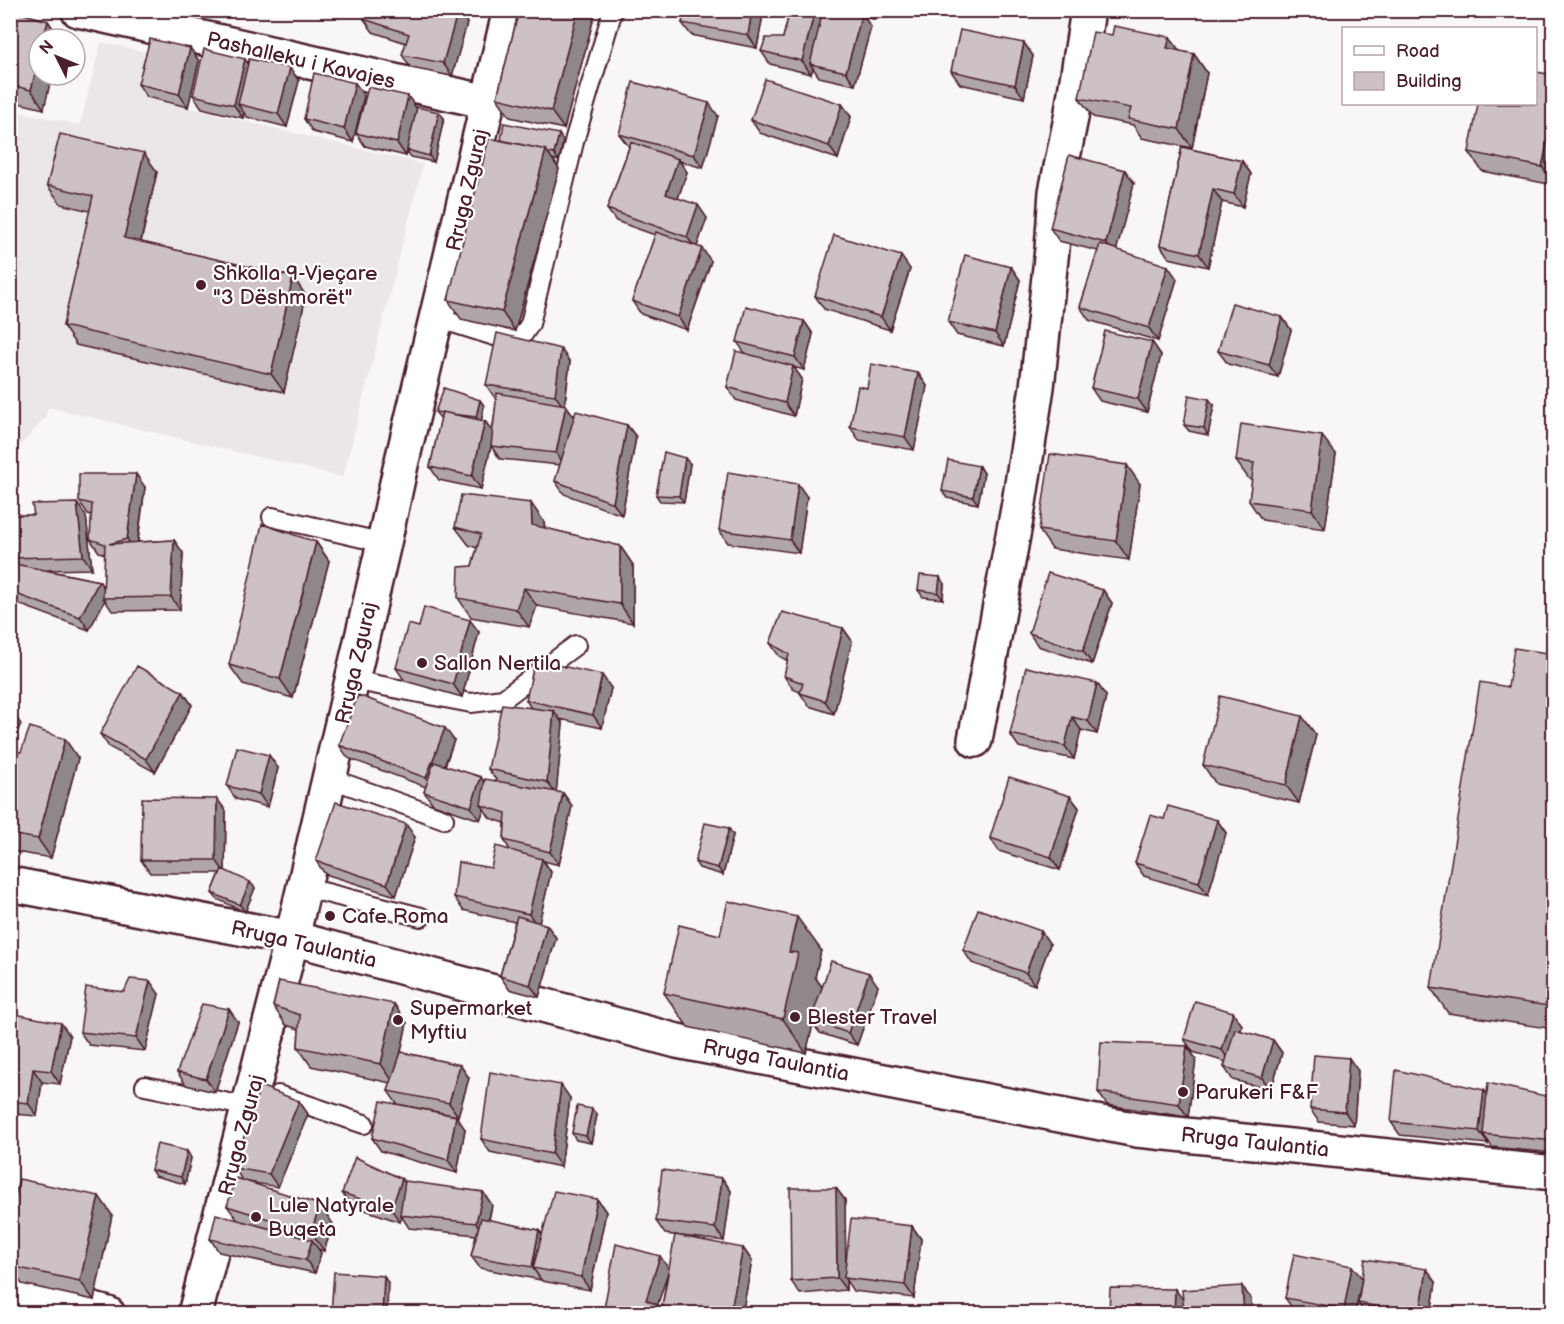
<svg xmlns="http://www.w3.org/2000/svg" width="1564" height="1324" font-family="'Balsamiq Sans',sans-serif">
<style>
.built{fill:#ebe6e8}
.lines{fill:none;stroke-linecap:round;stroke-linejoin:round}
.lane-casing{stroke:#4a1f2b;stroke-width:22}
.street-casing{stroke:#4a1f2b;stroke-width:38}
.secondary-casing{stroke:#4a1f2b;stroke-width:38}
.lane{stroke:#fff;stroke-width:18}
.street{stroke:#fff;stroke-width:33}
.secondary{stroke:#fff;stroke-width:33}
.wall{fill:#b0a6a9;stroke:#4a1f2b;stroke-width:1.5;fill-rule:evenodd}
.shaded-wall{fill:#908789;stroke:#4a1f2b;stroke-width:1.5}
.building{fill:#cdc1c4;stroke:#4a1f2b;stroke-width:1.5}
.poi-dot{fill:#4a1f2b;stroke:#fff;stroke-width:2}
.labels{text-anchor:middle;stroke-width:4.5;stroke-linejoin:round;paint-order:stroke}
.street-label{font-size:21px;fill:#4a1f2b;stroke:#fff}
.poi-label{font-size:21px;fill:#4a1f2b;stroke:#fff;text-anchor:start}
</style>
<rect width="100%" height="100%" fill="#f8f6f7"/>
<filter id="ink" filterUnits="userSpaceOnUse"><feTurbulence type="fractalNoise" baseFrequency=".0167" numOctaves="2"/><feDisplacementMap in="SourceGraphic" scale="12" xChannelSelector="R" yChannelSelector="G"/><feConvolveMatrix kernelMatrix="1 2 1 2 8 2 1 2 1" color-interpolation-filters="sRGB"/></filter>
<g filter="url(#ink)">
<path class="built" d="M101 42 167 57 156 100 423 164 343 477 48 407 45 418 21 445 11 442 10 110 80 125Z"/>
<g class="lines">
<g class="lane-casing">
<path id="lane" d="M437 318 507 340 522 336 530 324 575 138 613 10
M272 517 384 543
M352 680 471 703 503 699 576 645
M329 778 444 819
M303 887 421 917
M145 1086 249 1107
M278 1095 364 1124"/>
</g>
<g class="street-casing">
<path id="street" d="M78 10 488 102
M975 740 1019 503 1037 387 1052 249 1056 192 1071 118 1088 10
M10 1304 17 1296 28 1292 108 1314"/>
</g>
<g class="secondary-casing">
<path id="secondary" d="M10 884 292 938 677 1041 1137 1130 1554 1173
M195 1314 292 938 384 543 400 469 510 10"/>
</g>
<use href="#lane" class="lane"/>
<use href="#street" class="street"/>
<use href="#secondary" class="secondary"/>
</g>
<path class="wall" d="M10 10 48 21 60 39H39L44 109 10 101Z
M519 10H596L564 129 510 117 497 98Z
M790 10H821L823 13V10H876L874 19 864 17 871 27 855 85 819 77 813 68 811 74 770 64 761 51 783 38Z
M364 19 467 23 452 76 411 68 402 55 406 43 373 32Z
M762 20 757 48 691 35 682 23Z
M1112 35 1170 37 1179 51 1194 54 1207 73 1192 148 1142 138 1133 125 1093 117 1079 98Z
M1024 43 1033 56 1024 98 960 84 951 71Z
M190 48 199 61 188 107 147 97 138 84Z
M248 63 290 68 299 81 287 127 247 117 244 113 243 118 202 108 193 95Z
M1554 75V185L1482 171 1469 152Z
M355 83 364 96 353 142 313 132 304 119Z
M842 104 851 117 838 159 760 133 751 120Z
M417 108 444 118 434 162 411 157 407 151 406 156 365 146 356 133Z
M718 116 703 168 680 161 687 172 678 198 707 218 697 246 711 261 687 330 641 314 632 301 655 235 616 221 607 209 629 147 619 134Z
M559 134 563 141 559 161 553 159 559 169 515 331 461 319 448 300 501 140Z
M1182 147 1242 161 1251 174 1243 207 1222 202 1208 267 1169 258 1160 245Z
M157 172 141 242 293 277 306 296 284 392 76 345 63 326 90 211 61 204 47 185Z
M1134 183 1116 250 1177 279 1158 341 1089 320 1080 307 1098 251 1059 241 1050 228Z
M1011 267 1020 280 1004 346 957 335 948 322Z
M910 269 890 330 824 309 815 296Z
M1282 317 1291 330 1278 377 1228 364 1218 351Z
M804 321 813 334 804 370 793 367 802 379 794 416 736 400 727 387 745 353 737 342Z
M1152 342 1161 355 1147 412 1100 401 1091 388Z
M570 362 565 404 574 416 627 425 636 437 622 515 564 494 555 481 560 465 500 459 491 446 481 489 439 480 430 467 441 419 435 412 480 400 484 406 481 421H485L492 432 497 398H495L486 385Z
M918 373 927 386 914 450 859 440 850 427 867 388Z
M1214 405 1208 435 1189 431 1184 425Z
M1336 454 1325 529 1262 520 1249 501 1252 480 1249 479 1236 461Z
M690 464 684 502 660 501 656 495Z
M984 473 978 504 947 498 942 491Z
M1140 484 1129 560 1052 549 1039 530Z
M145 487 138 542 174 540 183 553 180 610 112 611 105 600 89 630 10 601V515L86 516 92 569 47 570 99 581 104 588 105 554 99 552 90 539 92 515 88 514 79 501Z
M807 497 799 553 728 543 719 530Z
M544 522 545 528 620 546 633 565V623L537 606 529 627 471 617 458 598 472 566 477 548 469 545 455 527Z
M316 542 329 561 293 698 243 684 229 665Z
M944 584 943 599 923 597 918 590Z
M1103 590 1112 603 1092 664 1038 646 1029 633Z
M419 627 479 632 462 697 405 681 396 668Z
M843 628 852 641 834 714 809 706 800 693V692L793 689 784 676 788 661 779 656 770 643Z
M1554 654V1029L1448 1013 1431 988 1508 687Z
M611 688 602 728 560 719 563 724 556 792 563 793 572 806 559 865 544 861 551 872 539 922 547 925 556 938 539 997 509 989 500 976 515 922 463 910 454 897 491 868 510 850 504 840 505 823 490 818 484 809 480 820 433 804 424 792 426 787 348 758 339 745 454 740 445 766 481 777 484 783 497 781 488 769 531 708 526 700Z
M183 692 192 705 155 772 109 747 100 734Z
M1106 696 1097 734 1081 730 1074 759 1019 747 1010 734Z
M1316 735 1299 803 1216 784 1203 765Z
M10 751 78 758 51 858 10 851Z
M278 768 268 807 236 799 227 786Z
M1070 796 1079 808 1060 870 999 851 990 838Z
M217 799 226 811 225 871 255 888 245 912 217 899 212 893 220 873H150L141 860Z
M1217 820 1226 833 1208 895 1144 876 1135 863Z
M733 835 723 875 699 868 695 862Z
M415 837 396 896 325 874 316 861Z
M720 935 821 950 815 977 822 987 820 992 878 986 857 1045 820 1033 813 1024 806 1053 688 1027 664 993Z
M1050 944 1035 985 972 963 963 950Z
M124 992 159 994 145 1051 89 1045 80 1032Z
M394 1004 407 1023 401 1052 460 1065 469 1078 458 1116 397 1104 388 1091 391 1083 311 1066 298 1047 299 1029 286 1025 273 1006Z
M10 1013 70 1036 60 1084 42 1082 37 1116 14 1114 10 1108Z
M238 1022 215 1092 186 1085 177 1072Z
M1242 1025 1241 1031 1273 1040 1282 1053 1271 1090 1233 1080 1224 1067 1226 1062 1193 1052 1184 1039Z
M1187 1046 1196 1059 1188 1117 1107 1105 1098 1092Z
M1358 1071 1354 1125 1319 1122 1310 1109Z
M1487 1095 1554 1098V1153L1492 1147 1488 1141V1144L1400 1135 1391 1122Z
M570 1098 561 1167 490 1152 481 1139Z
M299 1101 308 1114 278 1187 243 1181 320 1205 333 1224 324 1251 318 1249 321 1253 315 1273 219 1252 210 1239 237 1219 227 1206 243 1181 234 1168Z
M597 1115 591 1143 576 1140 572 1133Z
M465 1129 457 1173 381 1151 372 1138Z
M187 1151 191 1158 185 1184 155 1176 151 1170Z
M722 1178 731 1191 724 1241 665 1234 656 1221Z
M402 1179 405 1183 483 1192 492 1205 489 1220 539 1230 542 1235 597 1199 606 1212 590 1290 542 1281 541 1279V1280L480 1268 471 1256 476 1235 409 1228 402 1217 400 1222 351 1205 342 1193Z
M836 1188 845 1200V1267L912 1226 921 1239 914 1298 853 1291 846 1280V1290L800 1294 791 1281Z
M112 1215 94 1300 22 1284 10 1268V1257L15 1236 10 1230V1216Z
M743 1248 752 1261 742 1314H603L669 1269ZM668 1272 662 1307 657 1305Z
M1362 1278 1355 1314H1309L1294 1310 1285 1298Z
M1436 1282 1431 1314H1365L1358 1303Z"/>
<path class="shaded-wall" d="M458 10 467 23 452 76 443 63Z
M578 10H596L564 129 551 111Z
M752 10H756L762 20 757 48 748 35Z
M815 10H821L826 17 810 64 813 68 811 74 802 61Z
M868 10H876L874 19Z
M862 14 871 27 855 85 846 72Z
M48 21 60 39H43Z
M1170 37 1183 56 1167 48Z
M1024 43 1033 56 1024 98 1015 85Z
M190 48 199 61 188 107 179 94Z
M1194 54 1207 73 1192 148 1179 129Z
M39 57V75H52L44 109 31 90Z
M245 59 254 72 238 104 244 113 243 118 234 105Z
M290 68 299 81 287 127 278 114Z
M355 83 364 96 353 142 344 129Z
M408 96 417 109 406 156 397 143Z
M709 103 718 116 703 168 694 155Z
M842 104 851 117 838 159 829 146Z
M439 112 444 118 434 162 429 156Z
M1554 112V183L1542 167Z
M559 134 563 141 559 161 554 154Z
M546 150 559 169 515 331 502 312Z
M144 153 157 172 137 257 124 238Z
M678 159 687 172 675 207 666 194Z
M1242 161 1251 174 1243 207 1234 194Z
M1125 170 1134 183 1115 256 1106 243Z
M1213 189 1222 202 1208 267 1199 254Z
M698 205 707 218 696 249 687 237Z
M702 248 711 261 687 330 678 317Z
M901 256 910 269 890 330 881 317Z
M1168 266 1177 279 1158 341 1149 328Z
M1011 267 1020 280 1004 346 995 333Z
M293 277 306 296 284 392 271 374Z
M1282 317 1291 330 1278 377 1269 365Z
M804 321 813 334 804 370 795 357Z
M1152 342 1161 355 1147 412 1138 399Z
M561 349 570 362 564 408 555 395Z
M793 366 802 379 794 416 785 403Z
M918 373 927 386 914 450 905 437Z
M1209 399 1214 405 1208 435 1204 428Z
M480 400 484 406 481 423 476 417Z
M566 405 575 418 565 465 556 453Z
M485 421 494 434 481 489 472 476Z
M627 425 636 437 622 515 613 503Z
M1322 436 1336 454 1325 529 1312 510Z
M685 458 690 464 684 502 679 496Z
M1127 465 1140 484 1129 560 1116 541Z
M979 466 984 473 978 504 973 497Z
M136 474 145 487 136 552 127 539Z
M798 484 807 497 799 553 790 540Z
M77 503 86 516 92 569 83 556Z
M531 503 544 522 545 544 532 525Z
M174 540 183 553 180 610 171 597Z
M316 542 329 561 293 698 280 679Z
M620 546 633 565V623L620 604Z
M940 577 944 584 943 599 938 593Z
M99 581 108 594 103 598 105 600 89 630 80 617Z
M524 588 537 606 529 627 516 609Z
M1103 590 1112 603 1092 664 1083 651Z
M470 620 479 632 462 697 453 684Z
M843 628 852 641 834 714 825 701Z
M602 675 611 688 602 728 593 715Z
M1097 683 1106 696 1097 734 1088 721Z
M183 692 192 705 155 772 146 759Z
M11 711 21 724 10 747V713Z
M554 711 563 724 556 794 547 782Z
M1302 716 1316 735 1299 803 1286 785Z
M1072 717 1081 730 1074 759 1065 746Z
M445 728 454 740 435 790 426 778Z
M65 739 78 758 51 858 38 839Z
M269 755 278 768 268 807 259 794Z
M481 777 490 790 481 805 484 809 480 820 471 807Z
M563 793 572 806 559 865 550 852Z
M1070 796 1079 808 1060 870 1051 857Z
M217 799 226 811 225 873 216 860Z
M1217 820 1226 833 1208 895 1199 882Z
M406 824 415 837 396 896 387 884Z
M729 828 733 835 723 875 718 868Z
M542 859 551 872 538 927 529 914Z
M250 882 255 888 245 912 240 905Z
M797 917 821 950 815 977 822 987 814 1021 811 1020 813 1024 806 1053 783 1019 789 952Z
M547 925 556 938 539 997 530 985Z
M1041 931 1050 944 1035 985 1026 973Z
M869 973 878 986 857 1045 848 1033Z
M150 981 159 994 145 1051 136 1038Z
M394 1004 407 1023 394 1083 381 1064Z
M229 1009 238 1022 215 1092 206 1079Z
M1233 1012 1242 1025 1231 1063 1222 1050Z
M61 1023 70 1036 60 1084 51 1071Z
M1273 1040 1282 1053 1271 1090 1262 1078Z
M1187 1046 1196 1059 1188 1117 1179 1104Z
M1349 1058 1358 1071 1354 1125 1345 1112Z
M460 1065 469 1078 458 1116 449 1103Z
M33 1069 42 1082 37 1116 28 1103Z
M561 1085 570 1098 561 1167 552 1154Z
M1484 1090 1493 1103 1483 1134 1488 1141V1144L1479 1131Z
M299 1101 308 1114 278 1187 269 1174Z
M592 1109 597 1115 591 1143 586 1136Z
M456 1116 465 1129 457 1173 448 1160Z
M187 1151 191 1158 185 1184 181 1177Z
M722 1178 731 1191 724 1241 715 1228Z
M402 1179 411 1192 400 1215 402 1217 400 1222 391 1209Z
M836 1188 845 1200 846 1278H844L846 1280V1290L837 1278Z
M483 1192 492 1205 485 1236 476 1223Z
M99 1196 112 1215 94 1300 80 1281Z
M597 1199 606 1212 590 1290 581 1277Z
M320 1205 333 1224 324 1251 311 1232Z
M912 1226 921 1239 914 1298 905 1285Z
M539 1230 548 1243 533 1268 541 1280 532 1267Z
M312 1240 321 1253 315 1273 306 1260Z
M743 1248 752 1261 742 1314H730Z
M660 1256 669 1269 655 1313 646 1300Z
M1352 1266 1362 1278 1355 1314H1347L1344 1309Z
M1427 1269 1436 1282 1431 1314H1420Z
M384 1276 388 1283 387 1314H382Z
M1242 1286 1251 1299 1252 1314H1244Z
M1175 1289 1184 1301V1314H1174Z"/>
<path class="building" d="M10 10 48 21 43 39H39V57L31 90 10 85Z
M367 10H458L443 63 402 55 409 34 364 19Z
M519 10H578L551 111 497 98Z
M685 10H752L748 35 682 23Z
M790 10H815L802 61 761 51 766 38H783Z
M823 10H846L862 14 846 72 810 64Z
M1114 26 1170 37 1167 48 1194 54 1179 129 1128 119 1131 108 1079 98 1093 32 1112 35Z
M960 30 1024 43 1015 85 951 71Z
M150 39 190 48 179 94 138 84Z
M204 49 245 59 234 105 193 95Z
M249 59 290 68 278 114 238 104Z
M1536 72 1554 75V112L1542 167 1469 152 1478 104H1536Z
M314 73 355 83 344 129 304 119Z
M765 79 842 104 829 146 751 120Z
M633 82 709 103 694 155 619 134Z
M368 87 408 96 397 143 356 133Z
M417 107 439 112 429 156 407 150Z
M504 123 559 134 554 154 548 153 546 150 501 140Z
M60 134 144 153 124 238 293 277 271 374 63 326 93 196 47 185Z
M489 138 546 150 502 312 448 300Z
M631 142 678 159 666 194 698 205 687 237 607 209Z
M1182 147 1242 161 1234 194 1213 189 1199 254 1160 245Z
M1069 155 1125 170 1106 243 1050 228Z
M656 232 702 248 678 317 632 301Z
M834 235 901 256 881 317 815 296Z
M1100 244 1168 266 1149 328 1080 307Z
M965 255 1011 267 995 333 948 322Z
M1232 303 1282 317 1269 365 1218 351Z
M746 306 804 321 795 357 737 342Z
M1105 331 1152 342 1138 399 1091 388Z
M497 333 561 349 555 395 486 385Z
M736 351 793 366 785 403 727 387Z
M871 364 918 373 905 437 850 427 858 386 867 388Z
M444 388 480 400 476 417 452 414 442 412V413L435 412Z
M497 393 566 405 556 453 491 446Z
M1189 395 1209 399 1204 428 1184 425Z
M576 411 627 425 613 503 555 481Z
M442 412 485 421 472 476 430 467Z
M1241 424 1322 436 1312 510 1249 501 1254 463 1236 461Z
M664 452 685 458 679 496 656 495Z
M1050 454 1127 465 1116 541 1039 530Z
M948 460 979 466 973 497 942 491Z
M728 472 798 484 790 540 719 530Z
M79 474H136L127 539 109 544 174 540 171 597 103 598 105 544 90 539 92 504 79 501Z
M461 495 531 503 532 525 620 546V604L524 588 516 609 458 598 459 567 472 566 481 534 455 527Z
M77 503 83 556 10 558V515H34L32 504Z
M262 524 316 542 280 679 229 665Z
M10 563 99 581 80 617 10 592Z
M1048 573 1103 590 1083 651 1029 633Z
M920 575 940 577 938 593 918 590Z
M424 607 470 620 453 684 396 668 408 624 419 627Z
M782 612 843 628 825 701 800 693 803 683 784 676 789 654 770 643Z
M1514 648 1554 654V1007L1431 988 1480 682 1508 687Z
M535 660 602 675 593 715 526 700Z
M137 666 183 692 146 759 100 734Z
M1026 667 1097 683 1088 721 1072 717 1065 746 1010 734Z
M358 695 445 728 426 778 339 745Z
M1220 696 1302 716 1286 785 1203 765Z
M502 704 554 711 547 782 488 769Z
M30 727 65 739 38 839 10 834V751L21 752Z
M237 747 269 755 259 794 227 786Z
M434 762 481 777 471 807 424 792Z
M1009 777 1070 796 1051 857 990 838Z
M485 779 563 793 550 852 504 840 506 813 481 805Z
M142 798 217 799 216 860H141Z
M336 802 406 824 387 884 316 861Z
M1168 806 1217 820 1199 882 1135 863 1150 815 1164 819Z
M705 823 729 828 718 868 695 862Z
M496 846 542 859 529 914 454 897 458 862 491 868Z
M222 869 250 882 240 905 212 893Z
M728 901 797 917 789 952 798 953 783 1019 664 993 679 925 720 935Z
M978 909 1041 931 1026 973 963 950Z
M517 916 547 925 530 985 500 976Z
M831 961 869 973 848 1033 811 1020Z
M130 979 150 981 136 1038 80 1032 86 987 124 992Z
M279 981 394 1004 381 1064 298 1047 300 1015 273 1006Z
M1195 1001 1233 1012 1222 1050 1184 1039Z
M202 1004 229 1009 206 1079 177 1072Z
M10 1013 61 1023 51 1071 33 1069 28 1103 10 1101Z
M1235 1029 1273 1040 1262 1078 1224 1067Z
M1101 1042 1187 1046 1179 1104 1098 1092Z
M401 1052 460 1065 449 1103 388 1091Z
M1314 1055 1349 1058 1345 1112 1310 1109Z
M1396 1070 1484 1090 1479 1131 1391 1122Z
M490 1072 561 1085 552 1154 481 1139Z
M1488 1083 1554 1098V1141L1483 1134Z
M260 1086 299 1101 269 1174 234 1168Z
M381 1101 456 1116 448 1160 372 1138Z
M577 1106 592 1109 586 1136 572 1133Z
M157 1144 187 1151 181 1177 151 1170Z
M355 1157 402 1179 391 1209 342 1193Z
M662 1170 722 1178 715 1228 656 1221Z
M236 1178 320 1205 311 1232 227 1206Z
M19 1179 99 1196 80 1281 10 1266V1257L17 1228 10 1227V1216Z
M405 1181 483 1192 476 1223 400 1215Z
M790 1188H836L837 1278 791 1281Z
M554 1191 597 1199 581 1277 533 1268Z
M216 1214 312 1240 306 1260 210 1239Z
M481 1218 539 1230 532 1267 471 1256Z
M851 1219 912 1226 905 1285 844 1278Z
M675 1235 743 1248 730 1314H698L662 1307Z
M616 1244 660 1256 646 1300 674 1312V1314H603Z
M1294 1254 1352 1266 1344 1309 1285 1298Z
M1365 1259 1427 1269 1420 1314 1358 1303Z
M334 1272 384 1276 382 1314H331Z
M1242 1286 1244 1314H1184L1182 1290Z
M1110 1288 1175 1289 1174 1314H1109Z"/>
</g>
<g class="poi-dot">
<circle cx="201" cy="285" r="6"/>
<circle cx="422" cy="663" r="6"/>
<circle cx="330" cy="916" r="6"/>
<circle cx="795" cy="1017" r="6"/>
<circle cx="398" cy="1020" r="6"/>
<circle cx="1183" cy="1092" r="6"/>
<circle cx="256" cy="1217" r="6"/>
</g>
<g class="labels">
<g class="street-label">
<text transform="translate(301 60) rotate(13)" y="7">Pashalleku i Kavajes</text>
<text transform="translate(467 190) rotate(-77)" y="7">Rruga Zguraj</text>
<text transform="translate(356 663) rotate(-77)" y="7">Rruga Zguraj</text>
<text transform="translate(304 944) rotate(13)" y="7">Rruga Taulantia</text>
<text transform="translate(776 1060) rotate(11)" y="7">Rruga Taulantia</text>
<text transform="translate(241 1135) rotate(-75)" y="7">Rruga Zguraj</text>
<text transform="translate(1255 1142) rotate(6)" y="7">Rruga Taulantia</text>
</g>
<g class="poi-label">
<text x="213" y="280">Shkolla 9-Vjeçare<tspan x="213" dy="24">"3 Dëshmorët"</tspan></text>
<text x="434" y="670">Sallon Nertila</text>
<text x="342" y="923">Cafe Roma</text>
<text x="410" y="1015">Supermarket<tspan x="410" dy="24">Myftiu</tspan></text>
<text x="807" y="1024">Blester Travel</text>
<text x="1195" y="1099">Parukeri F&amp;F</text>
<text x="268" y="1212">Lule Natyrale<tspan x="268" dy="24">Buqeta</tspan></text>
</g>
</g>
<rect width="1564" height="1324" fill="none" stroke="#fff" stroke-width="36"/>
<rect x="18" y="18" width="1528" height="1288" fill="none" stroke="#4a1f2b" stroke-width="2" filter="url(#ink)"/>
<rect x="1342" y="27" width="195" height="78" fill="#ffffff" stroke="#b7a5aa" stroke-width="1.5"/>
<rect x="1354" y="46" width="30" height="9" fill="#ffffff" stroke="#b7a5aa" stroke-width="1.5"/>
<text x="1396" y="57" font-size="18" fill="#4a1f2b">Road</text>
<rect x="1354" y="72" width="30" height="18" fill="#cdc1c4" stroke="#b7a5aa" stroke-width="1.5"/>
<text x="1396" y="87" font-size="18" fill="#4a1f2b">Building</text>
<g transform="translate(57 57) rotate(313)"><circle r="28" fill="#ffffff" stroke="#b7a5aa" stroke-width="1.5"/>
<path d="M0-4.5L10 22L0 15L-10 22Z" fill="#4a1f2b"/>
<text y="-9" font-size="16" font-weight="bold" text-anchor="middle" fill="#4a1f2b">N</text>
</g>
</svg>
